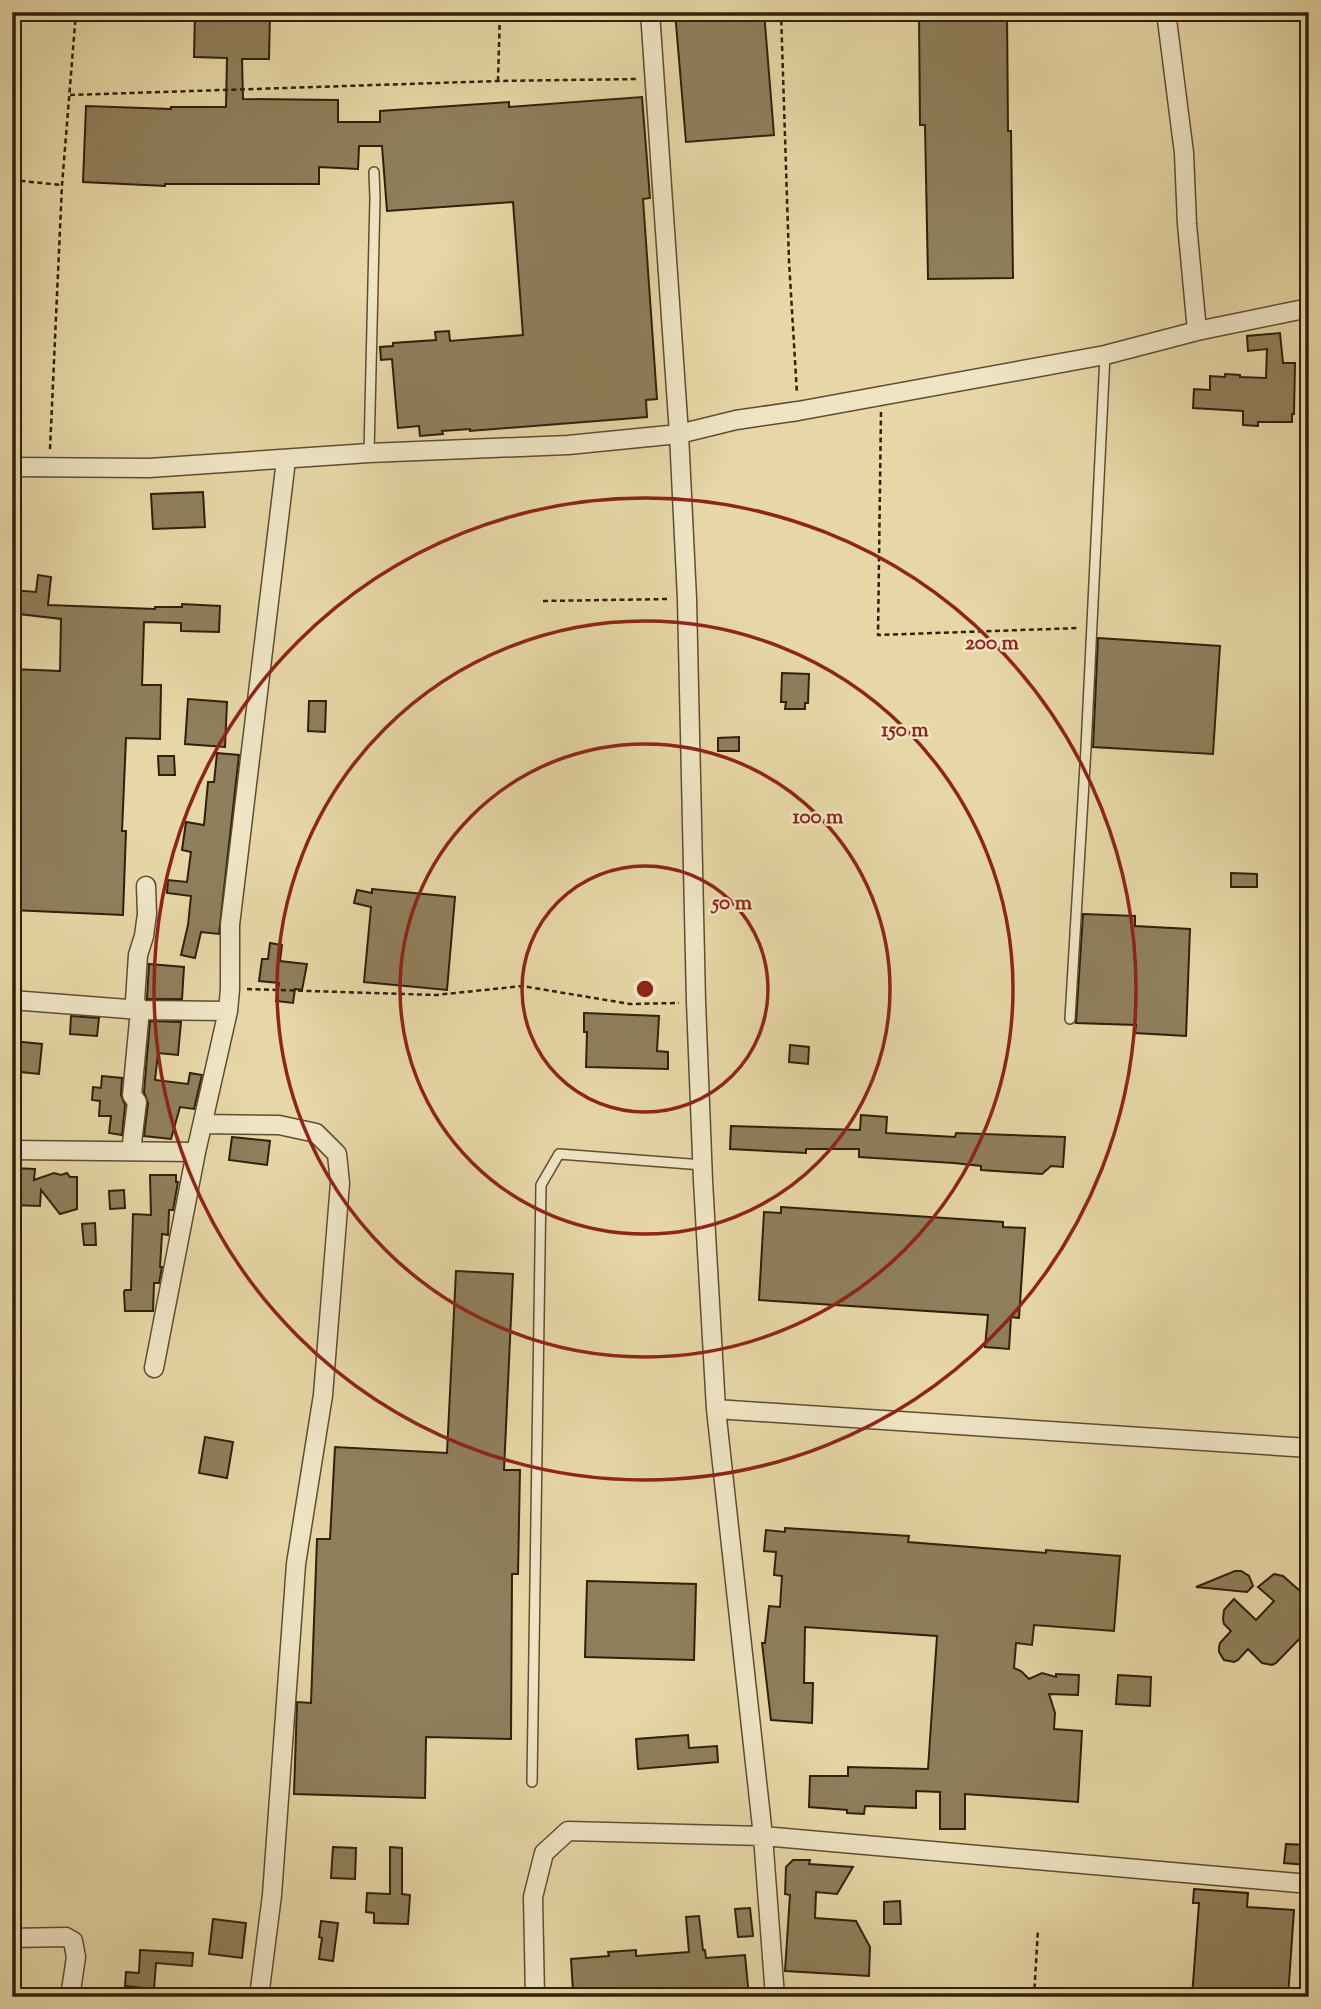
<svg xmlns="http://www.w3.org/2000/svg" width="1321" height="2009" font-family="'Sorts Mill Goudy',serif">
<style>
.building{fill:#8f7f5c;stroke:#301f0b;stroke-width:2}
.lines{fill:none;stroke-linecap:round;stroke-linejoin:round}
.service-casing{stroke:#5e4d32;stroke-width:12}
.minor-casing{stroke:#5e4d32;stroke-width:21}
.path{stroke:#301f0b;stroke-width:2.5;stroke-dasharray:5 3.5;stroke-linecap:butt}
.service{stroke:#efe5c5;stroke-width:9}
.minor{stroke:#efe5c5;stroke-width:18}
.ring{fill:none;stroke:#8f2418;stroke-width:3.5}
.centre{fill:#8f2418;stroke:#efe5c5;stroke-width:3.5}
.ring-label{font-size:21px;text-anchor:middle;font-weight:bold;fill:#8f2418;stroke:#efe5c5;stroke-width:5;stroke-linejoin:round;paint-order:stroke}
</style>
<rect width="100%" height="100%" fill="#e7d7a6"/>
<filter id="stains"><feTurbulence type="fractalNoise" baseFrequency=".00286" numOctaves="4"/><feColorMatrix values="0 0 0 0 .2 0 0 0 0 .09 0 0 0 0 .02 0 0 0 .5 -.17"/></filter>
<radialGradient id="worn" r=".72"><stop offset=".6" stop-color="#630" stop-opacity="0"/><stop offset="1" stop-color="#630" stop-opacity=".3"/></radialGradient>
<path class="building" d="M195 12H270L269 59H242L243 99 338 100V122H380V111L509 102V107L642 97 650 198 643 199 657 399 646 400 647 417 470 431V429L442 431 443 434 420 436 419 426 398 428 392 359 381 360 380 347 393 346V343L436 340 435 332 449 331 450 341 523 335 513 202 387 211 382 146H359L358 169 319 167V184H165V186L83 182 86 106 171 109V107H226L227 58 194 57Z
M675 12H764L774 135 686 142Z
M919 12H1007L1008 131H1011L1013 278 928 279 925 125H920Z
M1280 333 1283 363H1295L1294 414H1292V422H1258V426L1243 425V411L1193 408 1194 389 1210 390V376L1225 377V374L1240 375V377L1266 378 1267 349 1248 351 1247 336Z
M203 492 205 527 153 529 151 494Z
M38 575 51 577 48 605 155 609V607H182V604L220 606 219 632 181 631V623L144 622 142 685H161L160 739 126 738 122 831H126L123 915 12 910V669L60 671 61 619 19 614V611L12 610V590L36 592Z
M1098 638 1220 646 1213 754 1093 747Z
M782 673 809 674 808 703H805V709H785L786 702H781Z
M188 699 227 702 225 747 185 744Z
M309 701H326L325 732 308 731Z
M739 737V751H718V738Z
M217 753 239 755 219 934 201 932 195 958 181 955 188 925 191 896 167 893 168 880 187 882 191 852 182 850 186 822 204 825 208 782H214Z
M158 756H174L175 775H159Z
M1231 873 1257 874V887H1231Z
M372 889 455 897 447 990 364 982 371 907 354 903 357 890 372 893Z
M1083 914 1135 916V926L1190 929 1186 1036 1135 1033 1136 1025 1076 1023Z
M270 943 282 945 280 961 307 964 302 990 295 989 293 1003 276 1001 279 983 259 981 262 959H268Z
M149 964 184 967 182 999H147Z
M584 1013 659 1016 657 1051 668 1052V1069L586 1067 587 1032H584Z
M71 1016 99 1018 97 1036 70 1034Z
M150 1021 181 1022 178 1055 158 1053 155 1080 188 1084 190 1073 202 1075 194 1109 180 1107 171 1139 144 1136 148 1103 144 1092Z
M12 1041 42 1044 39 1074 12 1071Z
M790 1045 809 1047 808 1064 789 1062Z
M102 1076 122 1078 121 1095 125 1105 122 1135 109 1133 111 1116H99L100 1101 92 1100 93 1087 101 1088Z
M861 1115 887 1117 886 1133 955 1137 956 1133 1065 1137 1063 1167 1051 1166 1042 1174 981 1170V1166L954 1163 859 1157V1149H806V1153L730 1149 731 1126 860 1130Z
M232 1137 270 1141 267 1165 229 1160Z
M12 1168 35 1169 34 1180 54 1173 61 1175 67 1173 70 1177H77V1209L60 1214 41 1190 40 1206 12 1205Z
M150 1175H176V1182H178L173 1210H169L168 1235 162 1234 160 1267H162L159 1283H154L153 1311H125L124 1292 125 1290H131L133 1214 151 1215Z
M124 1190 125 1208 110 1209 109 1191Z
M781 1207 1003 1222V1227L1025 1228 1019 1318 1011 1317 1009 1349 985 1347 988 1315 759 1300 764 1212 781 1213Z
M95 1223 96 1245H84L82 1224Z
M456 1271 513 1274 504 1470H520L518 1574H512L511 1739 426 1737 425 1798 294 1794 297 1702 311 1703 317 1539H330L335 1447 447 1453Z
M205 1437 233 1442 227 1478 199 1473Z
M785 1528 909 1536 908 1542 1046 1553V1550L1120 1556 1114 1631 1034 1625 1032 1645 1016 1643 1014 1668 1021 1671 1029 1679 1042 1673 1056 1677V1674L1079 1675 1078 1695 1049 1694 1055 1713 1054 1729 1082 1731 1078 1802 965 1794V1829H940V1792L916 1791V1808L865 1806 864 1814 847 1813V1810L809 1807 810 1776H848V1767L928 1769 937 1636 805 1627 804 1683H813L812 1723 771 1720 762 1643H765L769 1606 780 1607 782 1576 774 1575 776 1552 764 1551 766 1530 785 1532Z
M1235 1571H1241L1249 1576 1253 1586 1247 1592 1196 1587Z
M1274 1574 1283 1576 1309 1599V1629L1276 1663 1272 1665 1262 1663 1248 1649 1238 1660 1234 1662 1224 1660 1219 1652V1647L1220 1643 1231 1631 1224 1624 1223 1619 1224 1610 1234 1599 1256 1620 1274 1601 1258 1587Z
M587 1581 696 1584 694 1660 585 1657Z
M1118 1675 1151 1677 1150 1706 1116 1704Z
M688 1735 689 1748 717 1746 718 1762 638 1769 636 1739Z
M1286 1844 1308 1845 1307 1865 1284 1863Z
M333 1847 356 1848 355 1879 331 1878Z
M390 1847 402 1848V1894L410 1895 408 1924 374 1923V1913L366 1912 367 1893 390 1894Z
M793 1860H810L809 1864 853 1867 837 1894 816 1892 815 1918 856 1921 870 1947 869 1976 785 1971 790 1895 785 1894 786 1867Z
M1194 1889 1248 1893 1247 1907 1294 1910 1288 1997H1192L1199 1903H1193Z
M900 1901 901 1924H884V1902Z
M750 1908 753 1936 738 1937 735 1909Z
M699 1916 703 1950H705L706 1958 745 1955 749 1997H611V1994L590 1996V1990L573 1991 571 1959 609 1956 608 1952 636 1950V1956L689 1952 686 1917Z
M213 1919 246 1923 242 1958 209 1954Z
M321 1921 338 1923 333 1961 319 1959 322 1938 319 1937Z
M140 1950 193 1953 192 1966 156 1963 154 1989 125 1986 126 1972 139 1973Z"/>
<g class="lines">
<g class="service-casing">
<path id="service" d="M369 453 375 198 374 172
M1070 1019 1086 748 1105 355
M532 1782 541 1185 559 1154 703 1165"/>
</g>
<g class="minor-casing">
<path id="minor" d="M650 12 679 434 687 599 696 1002 703 1181 716 1409 763 1836 775 1997
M1166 12 1184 153 1187 224 1197 331
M12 467 149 468 369 453 568 445 679 434 736 420 798 411 1105 355 1197 331 1309 308
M12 1000 140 1010 228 1011
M203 1124 279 1125 316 1133 337 1154 340 1183 323 1395 296 1564 272 1895 259 1997
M12 1150 196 1152 228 1011 230 989V925L286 460
M131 1151 137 1102 132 1095 140 1010 135 1001 138 955 144 936 147 914 146 886
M154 1368 196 1152
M716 1409 1309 1448
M12 1938 66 1937 73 1941 76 1957 70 1997
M535 1997 533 1897 544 1853 568 1831 763 1836 1309 1884"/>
</g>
<path class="path" d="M781 12 789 261 797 394
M498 81 500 12
M70 95 498 81 637 79
M12 180 62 185
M881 412 878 635 1079 628
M50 449 62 185 76 12
M543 601 669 599
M247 989 436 995 522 986 630 1004 679 1003
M1034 1997 1038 1929"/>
<use href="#service" class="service"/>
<use href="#minor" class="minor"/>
</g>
<g class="ring">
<circle cx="645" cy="989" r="123"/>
<circle cx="645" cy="989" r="245"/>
<circle cx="645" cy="989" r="368"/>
<circle cx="645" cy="989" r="491"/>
</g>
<circle cx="645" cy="989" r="10" class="centre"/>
<g class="ring-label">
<text x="992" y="649">200 m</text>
<text x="905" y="736">150 m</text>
<text x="818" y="823">100 m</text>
<text x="732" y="909">50 m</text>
</g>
<rect width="1321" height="2009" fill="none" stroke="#e7d7a6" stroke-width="42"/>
<rect x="14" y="14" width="1293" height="1981" fill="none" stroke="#301f0b" stroke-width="3.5"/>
<rect x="21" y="21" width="1279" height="1967" fill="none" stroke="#301f0b" stroke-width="2"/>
<rect width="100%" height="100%" filter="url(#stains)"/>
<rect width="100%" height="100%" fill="url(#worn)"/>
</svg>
